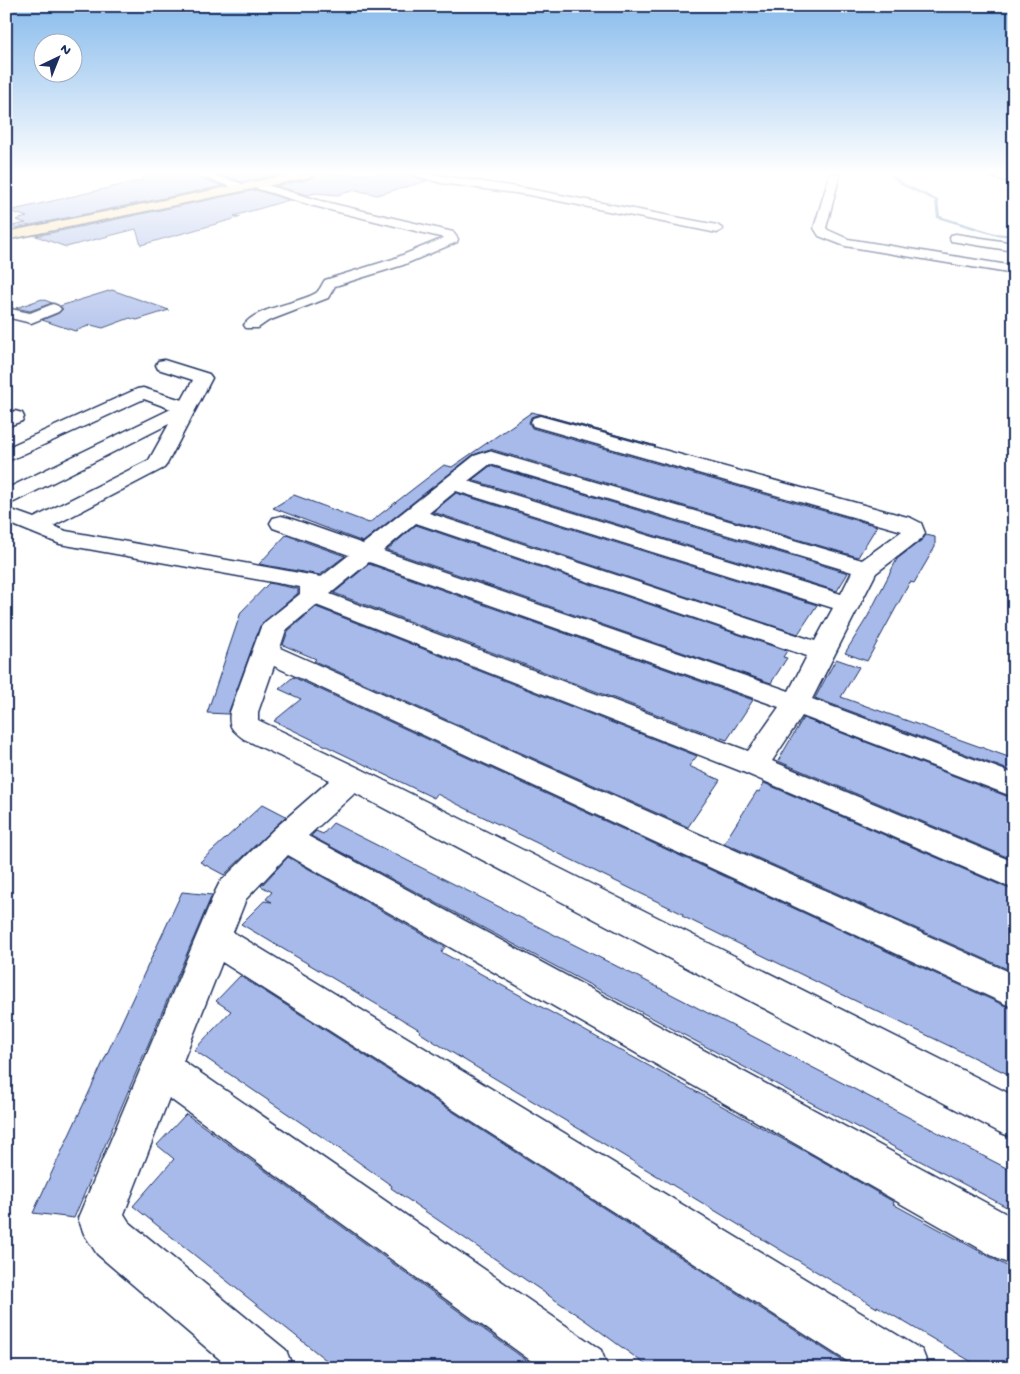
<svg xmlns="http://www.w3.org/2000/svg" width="1020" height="1374" font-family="'Gochi Hand',sans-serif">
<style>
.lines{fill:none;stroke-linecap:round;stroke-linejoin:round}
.stream{fill:#668ab7;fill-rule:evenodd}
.building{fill:#a8bae9;stroke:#1b2f5e}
.minor-casing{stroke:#1b2f5e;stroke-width:3}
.major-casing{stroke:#1b2f5e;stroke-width:3}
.minor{fill:#fff;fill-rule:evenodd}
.major{fill:#f9deab;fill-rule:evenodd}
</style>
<rect width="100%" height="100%" fill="#fff"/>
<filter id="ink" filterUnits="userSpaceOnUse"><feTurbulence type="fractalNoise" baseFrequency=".02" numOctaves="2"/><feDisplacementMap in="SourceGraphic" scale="10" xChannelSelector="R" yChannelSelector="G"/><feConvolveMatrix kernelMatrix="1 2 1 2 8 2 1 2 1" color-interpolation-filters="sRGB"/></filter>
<g filter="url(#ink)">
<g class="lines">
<path class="stream" d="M892 174 905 184 938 200 940 216 995 233 1014 235V237L994 235 937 218 935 201 903 186 888 174Z"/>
</g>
<path class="building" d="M144 174H190L223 186 16 228 12 226 26 223 16 220 27 217 9 211 143 180Z
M218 174H280L243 182Z
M317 174H408L427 181 377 195 356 190 337 195 316 193 308 195 276 186 310 179Z
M256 190 289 200 234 216 241 217 141 245 136 229 66 247 36 236Z
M112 290 169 310 137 320 130 318 103 328 91 325 75 331 42 320 59 313 63 309 60 306Z
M42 299 52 303 30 311 16 308Z
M532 412 656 446 540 414 531 417 529 423 532 428 877 526 858 557 490 449 473 455 363 542 273 508 294 495 369 523 444 465 452 467Z
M490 466 848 573 837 591 472 480Z
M456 493 817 605 798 634 433 512Z
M416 525 787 651 783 657 787 658 771 683 387 550Z
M286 535 345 556 320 575 259 564Z
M926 535 935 537V547L914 583 910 582 867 661 845 653 868 616 897 559 923 539Z
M369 564 753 700 727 740 712 735 334 593Z
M269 583 298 589V593L260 626 228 714 207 713 241 612Z
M316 607 697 756 689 766 720 780 688 827 314 661 316 659 283 645 288 631Z
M836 659 859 667 841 697 1014 759V772L815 698Z
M293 677 1014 1010V1077L835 991 682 916 683 914 467 809 437 794 434 798 274 721 301 699 279 689Z
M803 718 1014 799V860L778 761Z
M764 783 1014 891V972L724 843 757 791 759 792Z
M263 804 286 816 224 875 200 862Z
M333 823 646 981 1014 1172V1211L311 836 316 831 323 834Z
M288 857 445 947 441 952 808 1153 894 1202 893 1204 1014 1270V1368H982L877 1306V1308L436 1043 419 1032 420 1030 241 924 264 901 272 902 266 899 272 892 261 886Z
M182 892 212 895 74 1218 33 1213Z
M240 976 267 993 854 1368H650L586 1321 391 1188 392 1186 350 1156 194 1050 231 1011 216 1001Z
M186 1114 238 1151 537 1368H336L133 1206 174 1159 157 1145Z"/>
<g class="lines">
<g class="minor-casing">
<path id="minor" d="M192 174H210L246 185 248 187 242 190Z
M410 174H431L529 189 717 225 723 229 717 233 529 195 441 183Z
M830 174H840L826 228 828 230 848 239 1014 266V274L845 246 819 236 814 228Z
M985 174H1003L1014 178V184Z
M256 182 321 201 453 232 458 239 457 242 403 265 335 286 328 298 268 321 258 328H246L244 325C257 307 297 304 316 293 320 290 322 284 325 280L393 259 444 238 314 206 252 187 250 185Z
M956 234 1014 243V251L951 241 950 238 951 235Z
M53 304 58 306 61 309 58 312 31 323 6 317V308L30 313Z
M164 360 209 374 212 378 167 464 164 468 53 526 66 531 321 577 349 555 273 528 270 523 273 518 281 516 289 518 363 544 474 456 489 451 862 560 902 531 533 426 531 422 533 418 540 416 911 518 921 523 925 533 922 538 876 573 812 699 1014 774V797L802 716 772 761 1014 862V889L743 772 316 605 286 630 280 648 1014 974V1008L274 666 258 712V720L363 770 1014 1096V1138L999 1132 355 793 308 836 1014 1218V1266L998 1259 288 855 246 899 233 932 922 1350 929 1368H858L222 962 183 1061 601 1350 608 1368H541L169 1098 124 1214 129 1222 286 1350 293 1368H230L97 1254 84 1234 78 1218 215 892 220 882 274 829 330 780 244 739C232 730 228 727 230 712L261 627 265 622 300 594V587L60 544 6 522V508L34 518 149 460 169 424 14 502 6 503V489L171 409 144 399 6 462V448L137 389 143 388 182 400 193 380 158 369 156 365 158 361ZM490 464 852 572 841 594 468 481ZM456 491 833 608 815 641 429 513ZM416 523 807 656 789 691 383 551ZM369 562 779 707 748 751 330 594Z
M15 411 22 413 24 417 22 421 6 427V414Z"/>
</g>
<g class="major-casing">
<path id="major" d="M292 174H315L310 177 6 240V232Z"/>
</g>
<use href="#minor" class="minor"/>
<use href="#major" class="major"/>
</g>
</g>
<linearGradient id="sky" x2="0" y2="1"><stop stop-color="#88bbec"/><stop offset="0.47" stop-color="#fff"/><stop offset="1" stop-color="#fff" stop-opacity="0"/></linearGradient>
<rect width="1020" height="367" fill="url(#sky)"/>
<rect width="1020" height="1374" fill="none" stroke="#fff" stroke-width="25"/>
<rect x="12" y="12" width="995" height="1349" fill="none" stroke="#1b2f5e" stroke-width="2" filter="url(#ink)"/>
<g transform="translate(58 58) rotate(43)"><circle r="24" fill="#ffffff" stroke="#a4acbf"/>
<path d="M0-4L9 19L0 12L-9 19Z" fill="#1b2f5e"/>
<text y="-8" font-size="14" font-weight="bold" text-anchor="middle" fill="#1b2f5e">N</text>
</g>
</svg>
